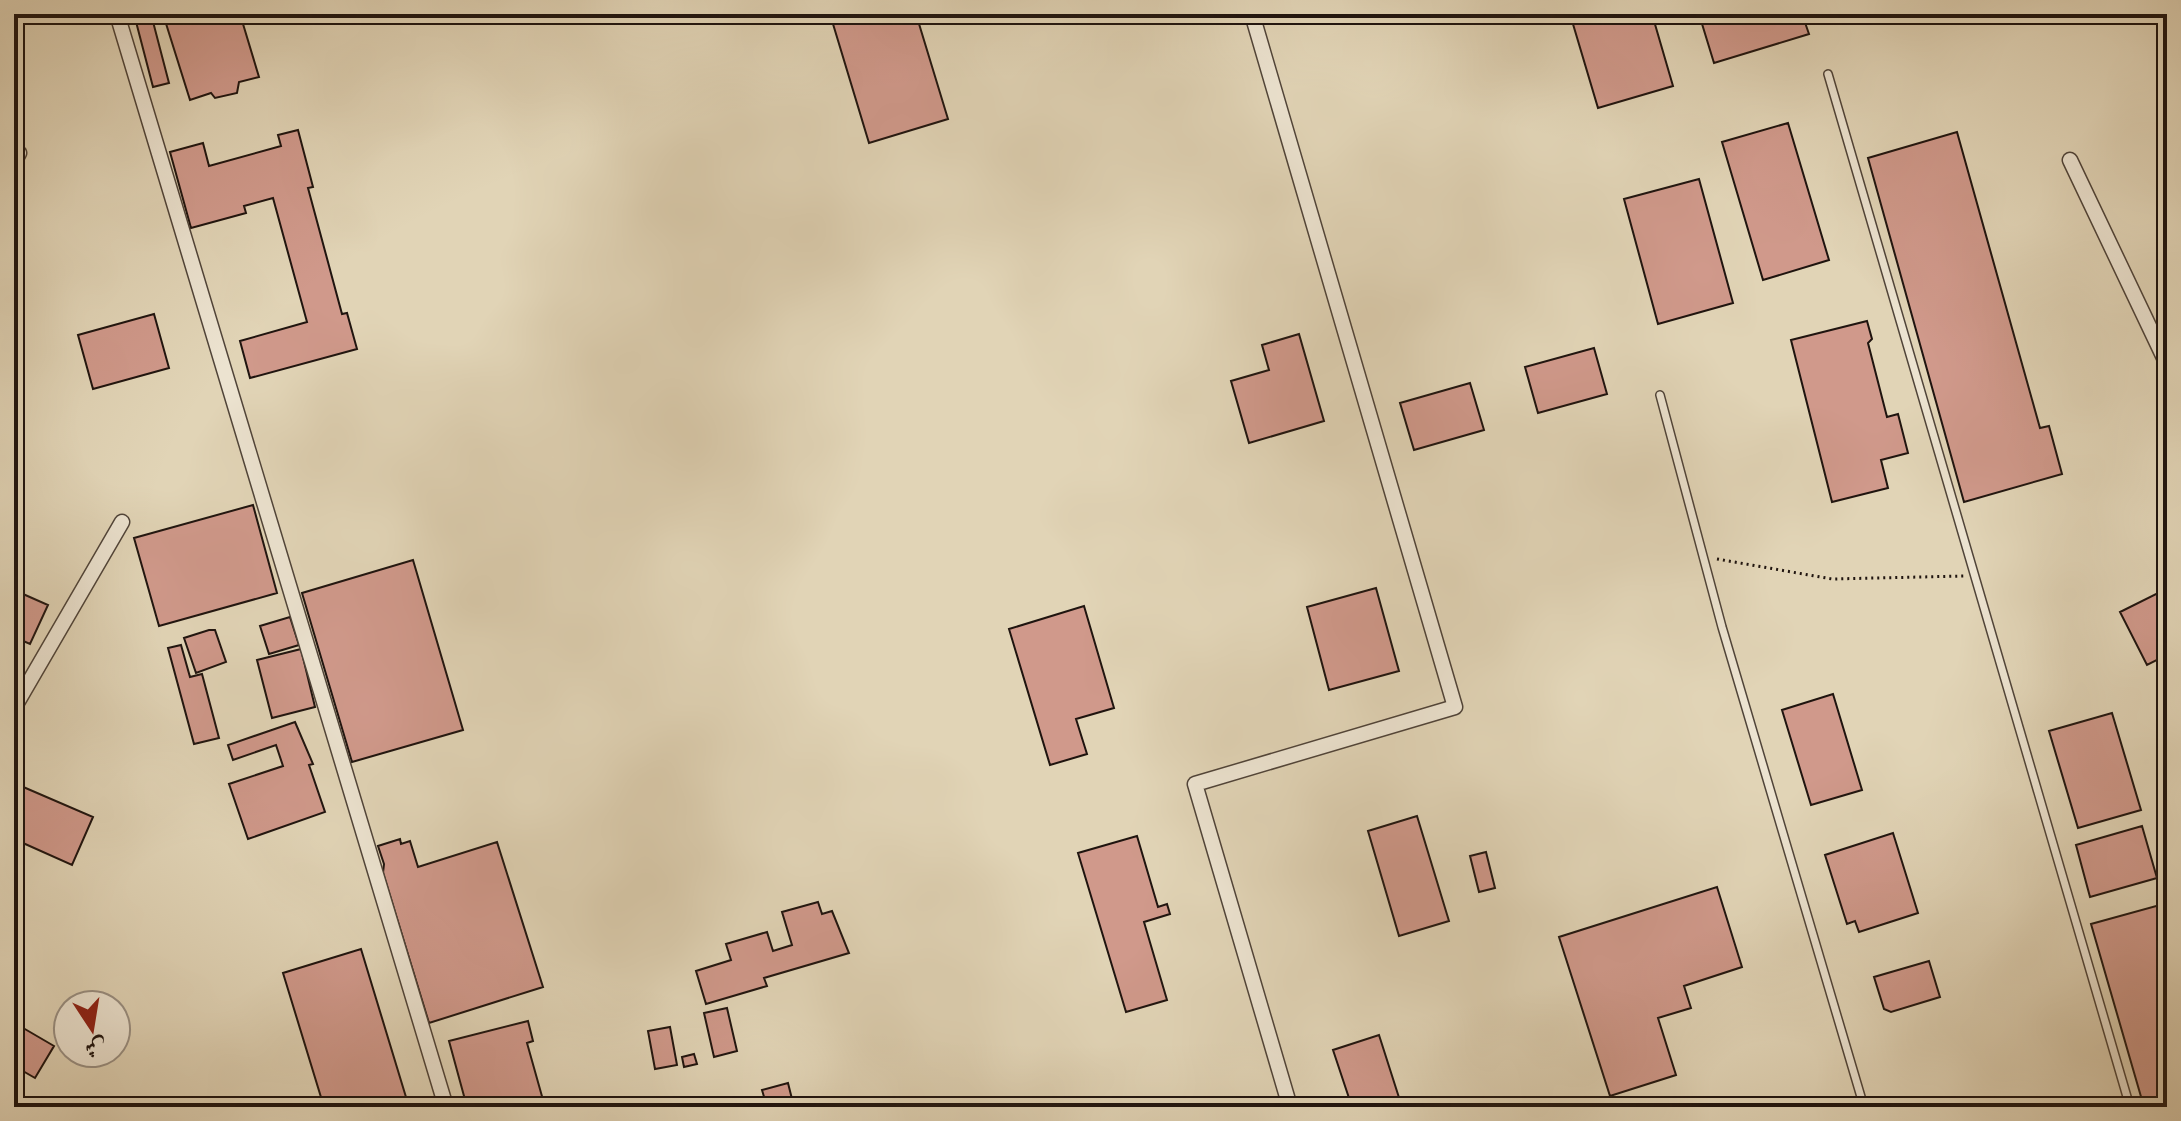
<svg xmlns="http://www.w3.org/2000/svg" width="2181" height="1121" font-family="Vollkorn,Amiri,serif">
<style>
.building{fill:#d0998b;stroke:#1f140f;stroke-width:2}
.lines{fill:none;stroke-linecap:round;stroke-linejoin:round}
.lane-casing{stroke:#504439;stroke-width:10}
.street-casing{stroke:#504439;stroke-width:17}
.path{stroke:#1f140f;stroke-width:3;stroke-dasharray:2 4;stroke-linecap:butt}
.lane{stroke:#ece3d0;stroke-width:7}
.street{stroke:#ece3d0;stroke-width:14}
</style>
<rect width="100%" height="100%" fill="#e1d4b6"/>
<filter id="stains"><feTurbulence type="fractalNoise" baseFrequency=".0025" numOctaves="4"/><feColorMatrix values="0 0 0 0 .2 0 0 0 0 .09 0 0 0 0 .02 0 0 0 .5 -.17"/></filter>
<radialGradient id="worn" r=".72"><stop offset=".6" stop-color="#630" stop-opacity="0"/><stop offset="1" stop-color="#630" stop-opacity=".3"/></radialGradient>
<path class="building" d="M134 14H151L169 83 153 87Z
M163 14H240L259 77 239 82 237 93 215 98 211 93 190 100Z
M830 14H916L948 119 869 143Z
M1570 14H1652L1673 86 1598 108Z
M1699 14H1802L1809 34 1714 63Z
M1788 123 1829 260 1763 280 1722 142Z
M298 130 313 187 308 188 342 314 347 313 357 349 250 378 240 341 307 322 273 198 244 206 246 213 191 228 170 152 203 143 209 166 281 146 278 135Z
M1957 132 2040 428 2049 426 2062 474 1964 502 1868 158Z
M1699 179 1733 303 1658 324 1624 199Z
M154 314 169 368 93 389 78 335Z
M1867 321 1872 339 1868 343 1887 417 1898 414 1908 453 1881 460 1888 488 1832 502 1791 340Z
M1299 334 1324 421 1249 443 1231 381 1269 370 1262 345Z
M1594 348 1607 394 1538 413 1525 367Z
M1470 383 1484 430 1414 450 1400 403Z
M253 505 277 593 159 626 134 538Z
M413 560 463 730 352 762 302 593Z
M1376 588 1399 671 1329 690 1307 607Z
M2158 593 2167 610V655L2147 665 2120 612Z
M23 594 48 605 30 644 14 637V615Z
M1084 606 1114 708 1076 719 1087 754 1050 765 1009 629Z
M290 617 299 645 269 654 260 626Z
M209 630H215L226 662 196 673 184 638Z
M181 645 190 677 202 674 219 738 194 744 168 648Z
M301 649 315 707 272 718 257 660Z
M1833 694 1862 790 1811 805 1782 710Z
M2112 713 2141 810 2078 828 2049 731Z
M295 722 313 764 309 765 325 812 248 839 229 784 283 766 276 745 233 760 228 745Z
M14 783 93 817 72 865 14 839Z
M1417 816 1449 921 1399 936 1368 831Z
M2142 826 2157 878 2090 897 2076 845Z
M1893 833 1918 913 1859 932 1855 921 1847 924 1825 855Z
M1137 836 1158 907 1167 904 1170 914 1144 922 1167 1000 1126 1012 1078 853Z
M400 839 401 844 410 841 418 867 497 842 543 987 429 1023 383 873 384 864 378 846Z
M1486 852 1495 888 1479 892 1470 856Z
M1717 887 1742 967 1684 986 1691 1008 1658 1018 1676 1075 1610 1096 1559 937Z
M818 902 822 914 832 911 849 953 764 978 767 986 706 1004 696 971 731 960 726 944 767 932 773 951 792 945 782 912Z
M2167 903V1107H2144L2091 924Z
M361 949 409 1107H324L283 973Z
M1929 961 1940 997 1891 1012 1884 1009 1874 977Z
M727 1008 737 1051 714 1057 704 1013Z
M528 1021 533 1041 527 1043 545 1107H467L449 1041Z
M18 1025 54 1046 35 1078 16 1067 14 1032Z
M670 1027 677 1065 655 1069 648 1031Z
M1379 1035 1402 1107H1352L1333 1050Z
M694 1054 697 1064 684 1067 682 1057Z
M788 1083 794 1107H767L762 1090Z"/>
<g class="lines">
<g class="lane-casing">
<path id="lane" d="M1828 74 2130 1107
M1660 395 1722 627 1864 1107"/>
</g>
<g class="street-casing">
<path id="street" d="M117 14 446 1107
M1252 14 1455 707 1195 784 1290 1107
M2070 160 2167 364
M14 163 19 153
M14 708 122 522"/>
</g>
<path class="path" d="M1717 559 1832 579 1964 576"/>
<use href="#lane" class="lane"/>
<use href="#street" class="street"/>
</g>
<rect width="2181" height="1121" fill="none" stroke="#e1d4b6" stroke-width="48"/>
<rect x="16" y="16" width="2149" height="1089" fill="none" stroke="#1f140f" stroke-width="4"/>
<rect x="24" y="24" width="2133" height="1073" fill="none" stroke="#1f140f" stroke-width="2"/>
<g transform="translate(92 1029) rotate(168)"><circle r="38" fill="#ece3d0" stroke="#9a9083" stroke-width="2"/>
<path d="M0-6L14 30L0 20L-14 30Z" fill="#8f2418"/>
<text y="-12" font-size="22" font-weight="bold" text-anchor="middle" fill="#1f140f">ش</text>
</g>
<rect width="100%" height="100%" filter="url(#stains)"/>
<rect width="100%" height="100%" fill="url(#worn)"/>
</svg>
